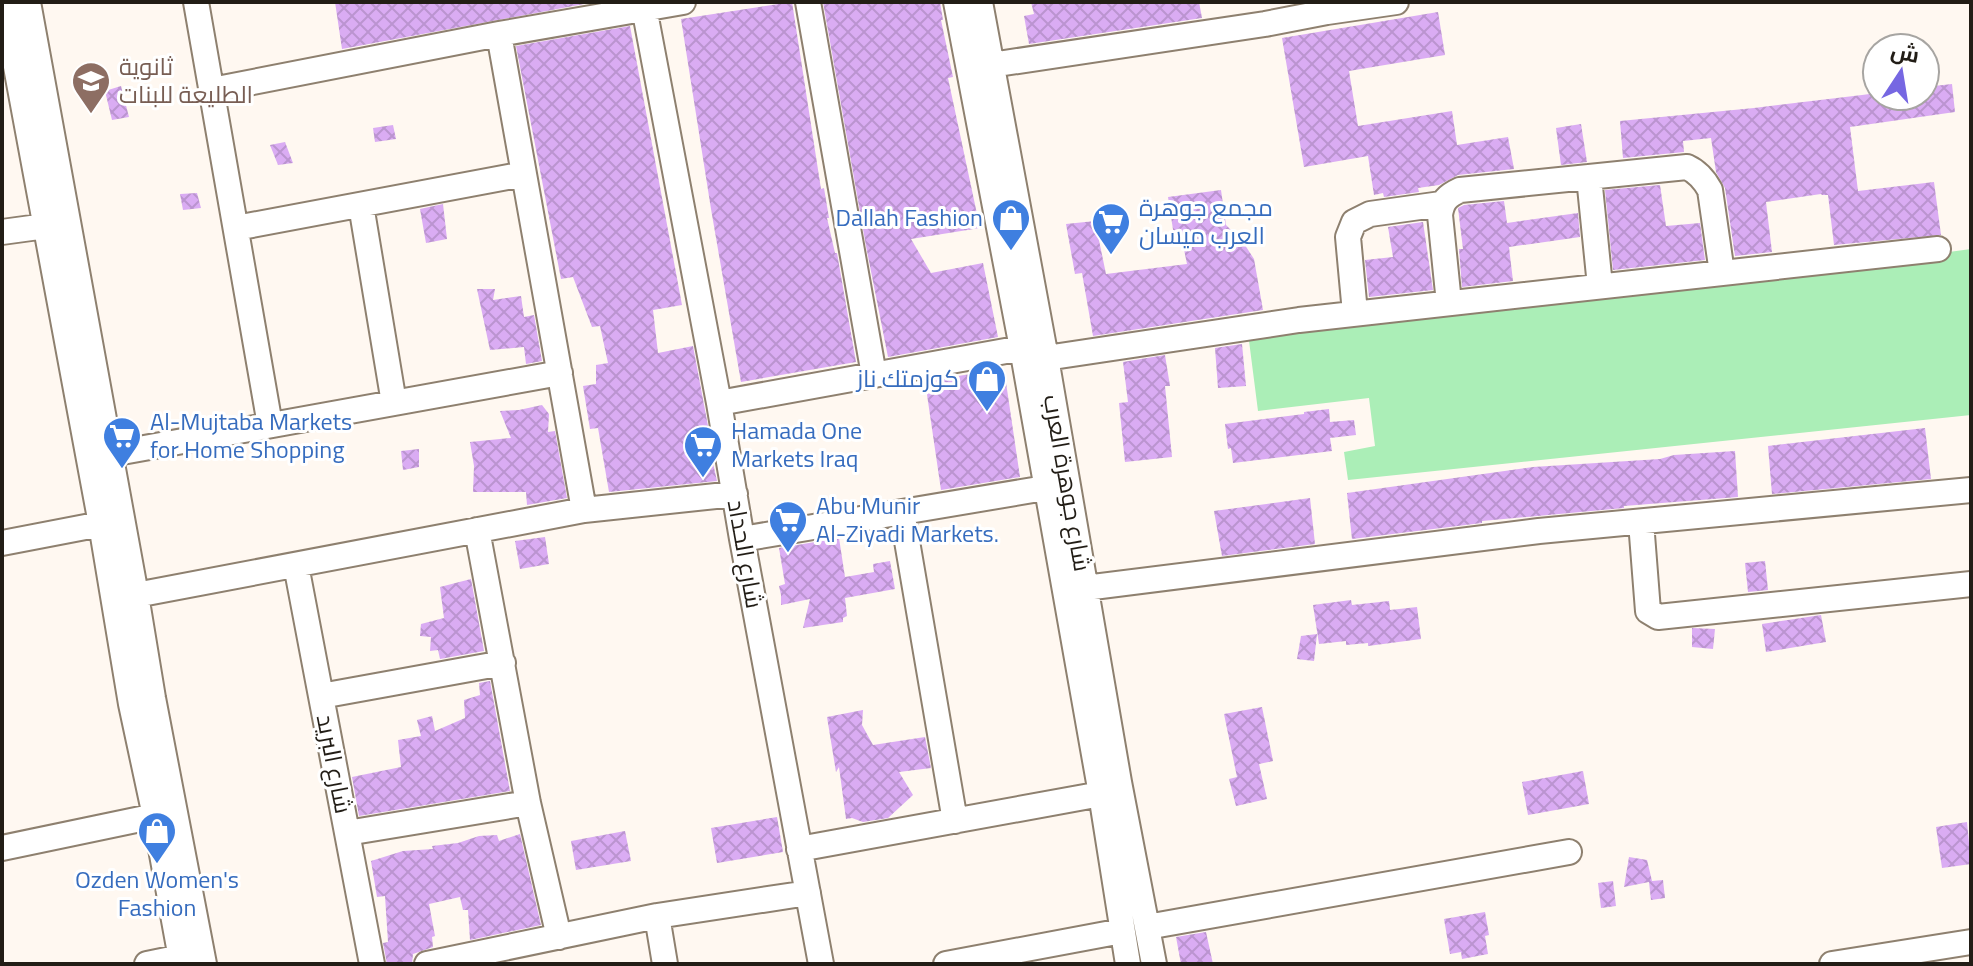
<svg xmlns="http://www.w3.org/2000/svg" width="1973" height="966" font-family="'Titillium Web',Cairo,sans-serif">
<style>
.park{fill:#abeeb7}
.building{fill:url(#building-cross-hatch)}
.lines{fill:none;stroke-linecap:round;stroke-linejoin:round}
.minor-casing{stroke:#8e806f;stroke-width:28}
.minor{stroke:#fff;stroke-width:24}
.labels{text-anchor:middle;stroke-width:6;stroke-linejoin:round;paint-order:stroke}
.education-label{font-size:24px;fill:#785e54;stroke:#fff;text-anchor:start}
.shop-label{font-size:24px;fill:#366cbe;stroke:#fff;text-anchor:start}
.street-label{font-size:24px;fill:#221d16;stroke:#fff}
</style>
<defs>
<pattern id="building-cross-hatch" width="8" height="8" patternUnits="userSpaceOnUse" patternTransform="scale(2)"><rect width="8" height="8" fill="#daacf3"/><path d="M0 0l8 8M0 8l8-8" fill="none" stroke="#bb94d0"/></pattern>
</defs>
<rect width="100%" height="100%" fill="#fff8f1"/>
<path class="park" d="M1971 249V415L1348 480 1344 452 1375 446 1369 398 1258 411 1248 333 1794 273Z"/>
<path class="building" d="M335 2H595L342 49Z
M792 2 821 189 824 188 829 218H827L835 253H837L856 362 741 382 711 209 681 19Z
M823 2H940L943 20H941L953 77 948 78 980 228 911 239 931 273 983 263 998 337 888 357 866 246Z
M1031 2H1199L1202 18 1029 44 1024 16 1034 14Z
M1438 12 1445 55 1349 71 1358 126 1452 111 1457 145 1508 137 1514 169 1458 175 1439 185 1418 188 1419 192 1384 197 1383 193 1374 195 1368 156 1304 167 1282 38Z
M630 26 682 305 653 310 658 353 693 346 708 426 710 440 708 441 717 481 609 492 598 428 590 429 583 386 596 384V365L608 363 600 326 592 327 573 277 561 279 516 46Z
M1952 84 1955 112 1850 127 1858 191 1934 182 1941 235 1834 245 1828 195H1822L1821 194 1766 202 1772 252 1735 256 1725 188 1716 172 1711 138 1683 141 1684 152 1623 158 1620 121 1754 108 1862 95 1877 93V96H1925V87Z
M121 86 129 117 112 120 105 91Z
M1581 124 1587 162 1561 165 1556 128Z
M393 125 396 139 375 142 373 128Z
M285 142 293 163 278 165 270 145Z
M1660 185 1666 226 1700 223 1705 260 1613 270 1605 190Z
M1221 190 1226 225 1243 242 1254 259 1263 310 1093 336 1082 273 1075 274 1066 224 1095 221 1106 274 1187 264 1181 235 1174 236 1168 197Z
M197 193 201 208 183 210 180 194Z
M1504 201 1507 223 1578 213 1580 237 1509 247 1513 281 1462 287 1459 249H1463L1458 208 1464 205Z
M443 204 447 239 426 243 420 209Z
M1423 222 1433 290 1369 297 1365 260 1393 257 1388 227Z
M477 289H495L493 300 521 296 524 317 534 315 542 361 526 364 524 347 490 350Z
M1242 344 1246 386 1218 388 1215 348Z
M1165 355 1170 386H1165L1172 457 1125 462 1119 403 1128 402 1123 362Z
M1004 369 1020 477 941 490 925 381Z
M542 405 549 414 548 432 555 431 567 498 527 505 526 492H473L474 466 470 442 511 438 500 411 519 410Z
M1329 409 1330 422 1354 420 1356 435 1330 438 1332 451 1233 463 1231 448 1228 449 1225 424 1304 414V412Z
M1925 428 1931 479 1772 494 1768 446Z
M419 449V467L403 470 401 451Z
M1735 451 1738 497 1624 506V508L1482 521V523L1352 539 1347 493 1533 467 1660 459 1674 455Z
M1310 498 1315 544 1222 556 1214 511Z
M545 537 549 564 520 569 515 541Z
M839 538 845 577 874 572 873 564 890 561 895 589 845 598 847 616 843 618V622L803 628 810 599 781 605V595L779 586 785 584 779 548Z
M1765 561 1768 590 1748 592 1745 563Z
M471 579 484 651 440 659 438 650 430 651 431 637 420 636 421 624 444 618 440 587Z
M1351 600 1352 605 1389 601 1390 610 1417 607 1421 639 1368 646V643L1346 645V641L1319 644 1313 605Z
M1821 615 1826 642 1766 652 1762 624Z
M1692 628 1715 629 1713 649 1692 647Z
M1317 634 1314 661 1297 659 1301 636Z
M490 681 510 791 359 816 352 777 401 767 398 740 421 736 417 720 432 716 435 731 465 718 464 700 480 695 479 683Z
M1262 707 1273 761 1259 764 1267 799 1236 806 1229 779 1237 777 1224 714Z
M863 710 862 725 873 745 925 737 931 768 899 772 913 795 888 818 863 822 852 818 846 819 839 767 836 772 827 717Z
M1583 771 1589 804 1528 815 1522 782Z
M777 817 783 852 717 863 711 828Z
M1967 822 1971 864 1942 868 1936 827Z
M625 831 631 861 576 870 571 841Z
M520 834 541 925 470 940 468 910H463L460 897 429 904 435 936 432 937 433 947 413 954 412 964H387L383 943 388 942 385 896 377 897 371 861 403 851 433 849 432 846 458 843 479 836 497 835 499 841Z
M1629 857 1647 860 1652 881 1663 880 1665 898 1651 900 1649 882 1624 887Z
M1613 881 1616 906 1601 908 1598 883Z
M1485 912 1489 935 1485 936 1488 954 1462 959 1461 952 1450 954 1444 919Z
M1206 932 1213 964H1181L1176 937Z"/>
<g class="lines">
<g class="minor-casing">
<path id="minor" d="M4 2 101 524 131 704 155 816 182 964
M28 2 136 595 153 698 204 964
M196 2 270 425
M643 2 719 403 742 539 821 964
M808 2 874 375
M956 2 1022 348 1101 794 1128 964
M980 2 1046 358 1119 782 1154 964
M499 34 584 510
M991 65 1265 24 1327 12 1396 2
M212 90 499 34 683 2
M1589 177 1600 286
M361 205 394 403
M236 228 524 174
M2 232 46 226
M1449 303 1440 215C1442 201 1447 196 1460 190L1687 167C1698 172 1704 179 1710 190L1722 273
M1355 313 1348 237 1354 222 1370 214 1441 204
M1046 358 1299 320 1938 249
M719 403 1022 348
M111 454 560 373
M902 512 955 821
M1641 522 1648 611 1658 617 1971 584
M477 530 528 803 559 937
M742 539 1045 488
M2 543 101 524
M296 565 372 964
M1085 588 1539 531 1971 490
M136 595 584 510 735 494
M321 696 503 663
M347 833 528 803
M2 848 155 816
M799 849 1101 794
M657 916 665 964
M1147 927 1569 852
M147 964 181 957
M427 964 657 916 808 893
M946 964 1122 931
M1832 964 1971 942"/>
</g>
<use href="#minor" class="minor"/>
</g>
<defs>
<g id="school-pin" transform="scale(2)"><path d="M0 17L-7.5 6A9.5 9.5 0 1 1 7.5 6Z" fill="#8d6e63" stroke="#fff"/><path d="M0-5L7-2L0 1L-7-2ZM-4 1L0 2.5L4 1V4Q0 6-4 4Z" fill="#fff"/></g>
<g id="shop-pin" transform="scale(2)"><path d="M0 17L-7.5 6A9.5 9.5 0 1 1 7.5 6Z" fill="#3f7fe0" stroke="#fff"/><path d="M-5-2.5h2.3a2.7 3.5 0 0 1 5.4 0H5L5.5 6h-11ZM-1.5-2.5h3a1.5 2.3 0 0 0-3 0Z" fill="#fff"/></g>
<g id="supermarket-pin" transform="scale(2)"><path d="M0 17L-7.5 6A9.5 9.5 0 1 1 7.5 6Z" fill="#3f7fe0" stroke="#fff"/><path d="M-6-5.5h2.5l.6 2H6L4.5 2H-2.5L-4.4-4H-6ZM-1.5 3.2a1.3 1.3 0 1 0 .1 0ZM3 3.2a1.3 1.3 0 1 0 .1 0Z" fill="#fff"/></g>
</defs>
<g fill-rule="evenodd">
<use href="#school-pin" x="91" y="81"/>
<use href="#shop-pin" x="1011" y="218"/>
<use href="#supermarket-pin" x="1111" y="222"/>
<use href="#shop-pin" x="987" y="379"/>
<use href="#supermarket-pin" x="122" y="436"/>
<use href="#supermarket-pin" x="703" y="445"/>
<use href="#supermarket-pin" x="788" y="520"/>
<use href="#shop-pin" x="157" y="831"/>
</g>
<g class="labels">
<g class="education-label">
<text x="119" y="75">ثانوية<tspan x="119" dy="28">الطليعة للبنات</tspan></text>
</g>
<g class="shop-label">
<text x="1139" y="216">مجمع جوهرة<tspan x="1139" dy="28">العرب ميسان</tspan></text>
<text x="983" y="226" text-anchor="end">Dallah Fashion</text>
<text x="959" y="387" text-anchor="end">كوزمتك ناز</text>
<text x="150" y="430">Al-Mujtaba Markets<tspan x="150" dy="28">for Home Shopping</tspan></text>
<text x="731" y="439">Hamada One<tspan x="731" dy="28">Markets Iraq</tspan></text>
<text x="816" y="514">Abu Munir<tspan x="816" dy="28">Al-Ziyadi Markets.</tspan></text>
<text x="157" y="888" text-anchor="middle">Ozden Women's<tspan x="157" dy="28">Fashion</tspan></text>
</g>
<g class="street-label">
<text transform="translate(1067 483) rotate(80)" y="8">شارع جوهرة العرب</text>
<text transform="translate(745 554) rotate(80)" y="8">شارع الحداد</text>
<text transform="translate(334 764) rotate(79)" y="8">شارع البريد</text>
</g>
</g>
<rect width="1973" height="966" fill="none" stroke="#221d16" stroke-width="8"/>
<g transform="translate(1901 72) rotate(12)"><circle r="38" fill="#ffffff" stroke="#a7a5a2" stroke-width="2"/>
<path d="M0-6L14 30L0 20L-14 30Z" fill="#7667e2"/>
<text y="-12" font-size="22" font-weight="bold" text-anchor="middle" fill="#221d16">ش</text>
</g>
</svg>
